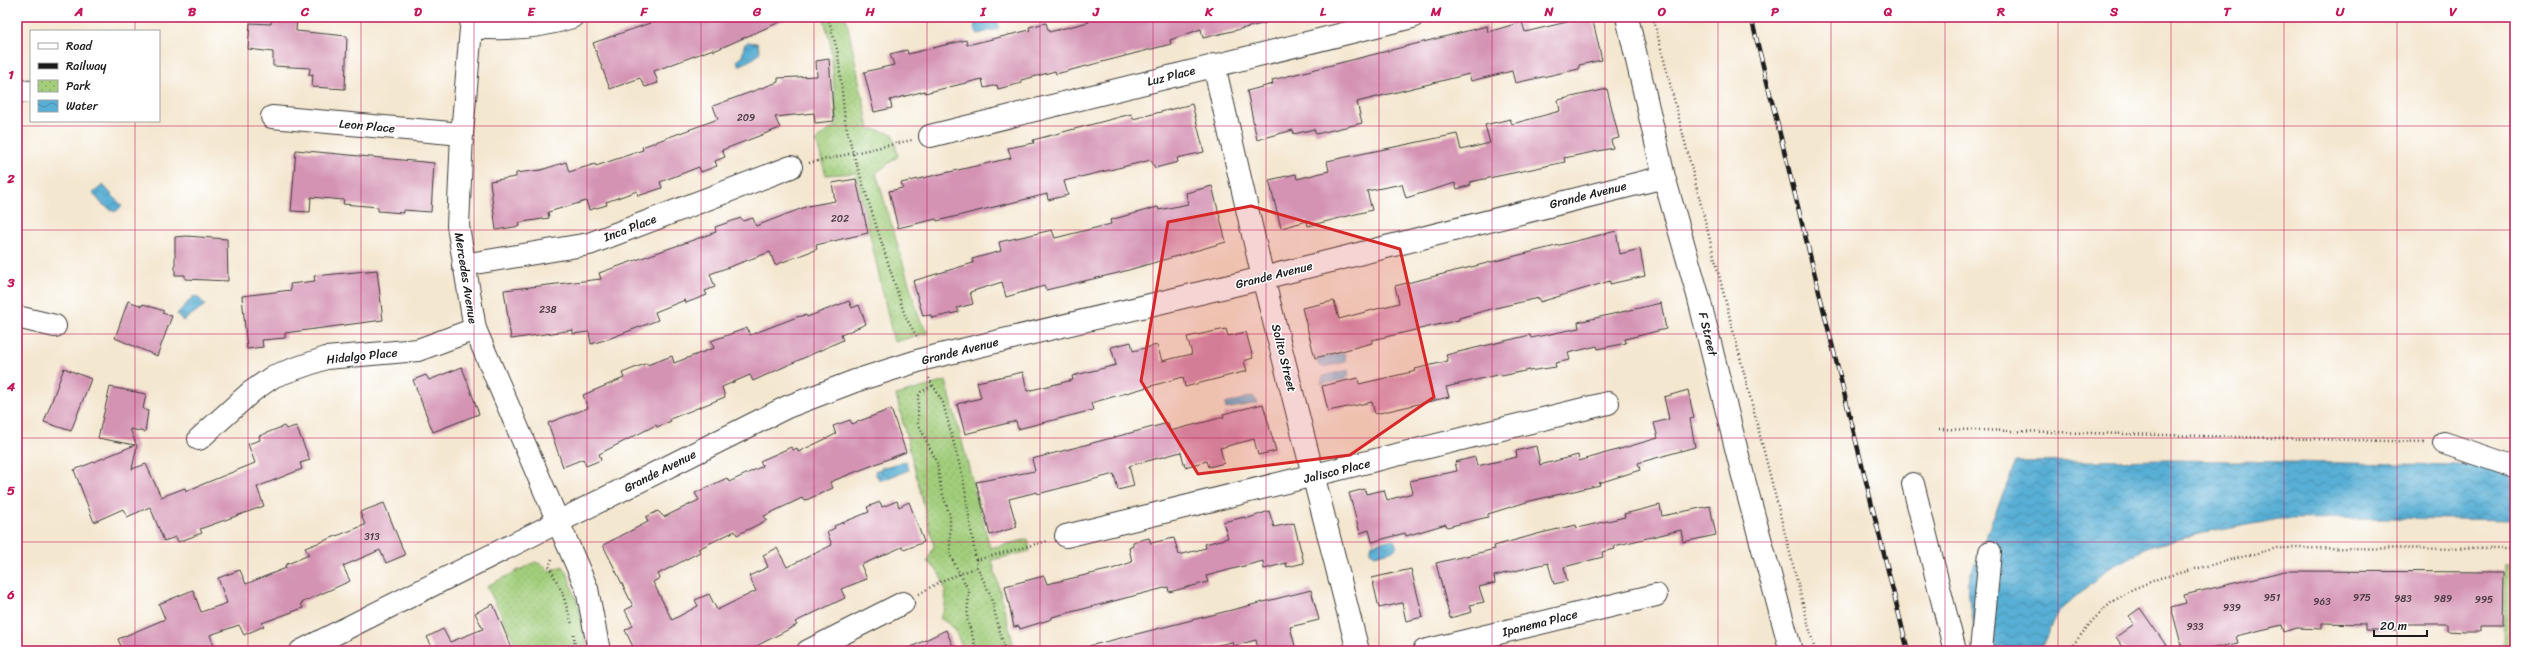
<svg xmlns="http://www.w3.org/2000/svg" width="2532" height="668" font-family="Sriracha,sans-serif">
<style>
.park{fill:url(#park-dots);stroke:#5f754c}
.water{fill:url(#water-waves);stroke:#3a6678}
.building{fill:#d493b3}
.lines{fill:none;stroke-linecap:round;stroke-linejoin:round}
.minor-casing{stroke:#3c3a37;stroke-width:24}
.path{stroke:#3c3a37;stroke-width:2.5;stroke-dasharray:1 3;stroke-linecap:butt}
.minor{stroke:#fff;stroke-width:22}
.rail-casing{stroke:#1c1c1c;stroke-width:4.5}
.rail{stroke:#fff;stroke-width:3;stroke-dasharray:9;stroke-linecap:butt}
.marked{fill:#d62828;fill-opacity:0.2;stroke:#d62828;stroke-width:3;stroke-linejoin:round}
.grid{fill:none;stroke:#c2185b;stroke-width:1;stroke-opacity:0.55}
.labels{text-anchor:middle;stroke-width:3;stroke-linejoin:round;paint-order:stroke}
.number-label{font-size:10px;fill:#4a3a42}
.street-label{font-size:12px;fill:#1c1c1c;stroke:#fff}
.neatline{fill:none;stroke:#c2185b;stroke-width:1.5}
.grid-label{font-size:13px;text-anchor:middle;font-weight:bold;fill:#c2185b}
</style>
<defs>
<pattern id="park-dots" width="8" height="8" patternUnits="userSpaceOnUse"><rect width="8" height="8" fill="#a2ce7b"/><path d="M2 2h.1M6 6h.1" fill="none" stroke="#8bb06a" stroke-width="1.8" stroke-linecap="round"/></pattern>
<pattern id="water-waves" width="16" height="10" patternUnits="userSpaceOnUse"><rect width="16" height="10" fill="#58afd5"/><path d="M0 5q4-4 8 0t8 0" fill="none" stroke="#488eac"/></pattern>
</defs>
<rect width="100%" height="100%" fill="#fff"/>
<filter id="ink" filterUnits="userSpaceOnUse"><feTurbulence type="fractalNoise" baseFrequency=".025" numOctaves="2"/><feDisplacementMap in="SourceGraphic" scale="8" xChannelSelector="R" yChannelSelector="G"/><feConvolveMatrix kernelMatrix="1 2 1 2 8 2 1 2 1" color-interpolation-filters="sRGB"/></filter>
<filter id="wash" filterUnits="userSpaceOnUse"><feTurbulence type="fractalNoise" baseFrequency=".012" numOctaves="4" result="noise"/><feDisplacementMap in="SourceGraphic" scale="16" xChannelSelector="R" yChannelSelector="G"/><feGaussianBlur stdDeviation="0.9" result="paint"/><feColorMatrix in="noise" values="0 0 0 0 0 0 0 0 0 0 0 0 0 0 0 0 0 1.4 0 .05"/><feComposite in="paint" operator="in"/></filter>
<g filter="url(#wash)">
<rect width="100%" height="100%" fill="#f4e7d0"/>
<path class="park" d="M823 17H846L869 128 893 134 898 156 876 173 920 320 928 333 894 342 856 173 826 175 816 140 837 124 830 40Z
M946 381 990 548 1028 539 1030 551 992 560 1015 651H964L954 628 940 618C951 603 945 571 927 562L934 546 896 395Z
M535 562 545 566 548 571 563 566 567 572 583 621 588 651H519L487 586Z
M2505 565H2515V649H2503Z"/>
<path class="water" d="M994 17 998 23V29L978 34 974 30 975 22Z
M748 42 757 43 760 51 756 57 739 66 737 60 742 58 744 45Z
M103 185 122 206 115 212 102 204 93 193Z
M194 296 199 298 205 305 183 321 177 314Z
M1342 353 1345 354 1346 362 1325 367 1319 366 1317 359Z
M1348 370 1349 375 1346 379 1321 384 1323 376Z
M1253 396 1258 403 1226 409 1225 404Z
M2171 460 2515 466V520L2391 518 2279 519 2204 533 2149 547 2106 570 2058 612 2039 651H1978L1967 583 2016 462Z
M906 461 909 470 879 481 878 477 880 476H876L875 471 880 469 882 472 881 468Z
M1393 539 1398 546 1394 550 1375 555 1370 552 1372 544Z"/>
<g id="blocks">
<path class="building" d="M272 17H297L296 31 347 36 345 89 312 87 313 74 309 75 310 68 273 66V52L248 49 250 23 271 24Z
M648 17H791L714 51 713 49 654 71 658 83 645 87 640 78 610 89 593 43 650 23Z
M1088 17H1265L1266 23 1203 38 1201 29 1170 40 1171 44 1056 74 1055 71 1037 76 1021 80 1022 83 998 89 997 85 984 88 982 79 925 93V91L890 100 892 108 874 112 864 72 894 65 890 54 907 50 908 54 966 40 967 45 1030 30 1029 27 1046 23 1049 32 1089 22Z
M1566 17H1592L1602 60 1579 65V69L1515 83 1512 71 1471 81 1469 74 1357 102 1362 123 1316 134 1314 129 1294 134 1293 130 1257 140 1247 91 1273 84 1272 80 1487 26 1488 32 1522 22 1525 32 1567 22Z
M829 59 834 121 815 123 814 113 775 117 780 128 722 150 725 157 715 161 717 166 701 172 699 167 660 182 662 188 638 196 637 191 606 202 607 205 589 210 586 201 548 212 549 218 523 222 519 223 520 226 496 230 490 181 516 177V173L541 170 566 162 569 172 595 164 596 166 643 150 642 147 718 119 713 106 778 82V78L817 76 816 61Z
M1607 89 1619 138 1611 140 1613 148 1564 158 1565 162 1470 182 1471 185 1457 189 1455 183 1406 198 1402 184 1367 191 1372 210 1308 226 1307 221 1281 228 1269 180 1296 174 1297 179 1329 171 1327 161 1457 134 1461 150 1490 143 1485 125 1510 119 1512 124 1560 111 1558 100Z
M1192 104 1204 152 1177 158 1178 162 1155 168 1151 160 1064 181 1068 195 1048 200 1047 194 937 221 936 219 898 228 889 191 903 188 901 183 1011 158 1008 148 1034 143 1033 140 1131 114 1133 119Z
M296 150 434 163 431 212 403 210V213L378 211V207L343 204 344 200 311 197 310 212 291 211Z
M856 179 868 233 816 245 817 249 775 265 770 252 710 274 715 287 705 291 707 295 686 303 685 300 655 312 658 320 608 339 591 344 589 332 573 334V330L511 339 504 290 601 279 599 273 716 232 715 227 741 218 743 221 753 218 756 226 808 206 835 201 832 183Z
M1212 186 1226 242 1118 273 1046 290 1044 286 1006 297 1002 282 970 292 973 304 957 308 959 312 932 318 931 315 923 316 913 281 973 263 972 259 1001 251 999 242 1052 230 1055 238 1111 224 1110 220 1158 207 1159 210 1188 204 1186 193Z
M1616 231 1620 254 1640 249 1645 276 1610 284V281L1540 302 1539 298 1491 309 1459 318V320L1372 340V343L1315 358 1302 308 1334 301 1339 319 1399 303 1395 286Z
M186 236 227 239 228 281 185 279V275H175V237Z
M377 270 383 320 285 333V338L262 340 263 347 247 349 242 296 291 290 290 284 315 281 314 276Z
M128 301 142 306 143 304 164 311 162 313 172 316 157 356 115 338Z
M849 301 852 308 859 305 866 324 841 335 843 340 753 381 750 375 722 387 725 397 670 419 671 421 657 427 656 425 599 454 601 460 586 466 583 459 563 467 548 423 588 408 583 395 624 378 622 373 647 363V365L672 356 674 363 714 348 711 341 747 328 750 335 797 317 806 315 807 317Z
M1661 303 1666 329 1625 339 1626 343 1598 349 1597 346 1568 353 1570 360 1555 363 1556 367 1529 371V370L1502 376 1501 374 1446 387 1449 397 1375 414 1372 402 1328 411 1322 386 1358 378 1359 384 1416 371 1415 369 1448 361 1446 355 1530 335 1531 338 1579 328 1578 322Z
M1226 329 1228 336 1246 332 1253 358 1244 361 1247 371 1185 387 1183 377 1091 403 1093 410 1018 429 1016 421 965 434 957 404 981 398 977 382 1023 372 1027 391 1073 380 1072 376 1116 365 1111 347 1131 342 1133 351 1157 345 1162 361 1192 354 1187 337Z
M462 367 479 414 433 432 413 380 426 375 429 380Z
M64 368 91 379 71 431 44 422Z
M110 387 146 394 143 409 148 411 145 432 130 429 137 446 132 469 146 464 161 497 185 488 186 491 255 463 248 444 260 440 259 436 284 426 286 429 296 426 310 460 300 463 302 469 257 487 264 506 200 529 202 533 178 542 176 537 164 541 150 507 127 517 123 509 94 522 74 470 135 445 98 438Z
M1688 390 1694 418 1690 419 1695 447 1638 463 1640 470 1599 483 1600 485 1530 501 1488 514V517L1447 527 1446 524 1406 536 1405 533 1372 542 1369 530 1360 533 1349 493 1365 489 1366 494 1384 490 1387 500 1413 493 1410 481 1457 471 1455 462 1475 457 1477 466 1517 457 1516 451 1536 446 1540 465 1578 455 1579 461 1658 438 1654 423 1669 419 1664 397Z
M1263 404 1276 451 1258 455 1254 439 1220 448 1224 463 1209 467 1207 461 1185 467 1181 452 1129 466 1134 486 1118 490 1114 474 1038 494 1037 492 1009 499 1017 527 990 535 976 482 1035 471 1032 459 1168 423 1170 431 1224 417 1223 414Z
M891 409 906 452 830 482 833 488 804 501 802 498 764 516 767 520 737 535 735 531 698 549 700 552 658 574 660 578 653 582 672 620 698 606 695 600 709 594 717 610 756 591 749 576 768 567 763 555 777 548 787 567 832 545 827 532 835 528 834 526 869 512 867 507 880 502 882 507 897 501 899 507 909 502 924 542 904 550 902 547 861 565 867 579 841 589 845 598 795 622 797 625 747 651H635L625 630 633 626 625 610 633 606 603 545 648 522 646 517 658 511 664 517 699 500 695 493 727 478 729 482 763 466 760 461 776 454 791 447 793 450 797 448 798 452 836 434 833 426 850 420 852 424Z
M384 503 405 555 386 563 380 550 343 566 350 581 301 603 303 608 262 623 264 626 244 635 239 625 210 635 216 651H123L118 639 165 619 159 604 193 590 201 612 227 603 218 578 240 570 246 584 286 568 285 565 309 555 305 548 365 525 360 512Z
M1660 505 1662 516 1710 506 1716 535 1683 542 1681 530 1614 546 1615 549 1602 552 1603 557 1564 567 1567 581 1554 584 1548 563 1494 576 1495 583 1479 587 1484 602 1470 605 1472 612 1450 618 1436 563 1495 549 1494 546 1541 533 1576 525 1577 528 1625 517 1624 514Z
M1269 511 1274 527 1294 523 1304 563 1287 567 1286 563 1264 569 1263 561 1206 576 1208 582 1169 592 1168 587 1052 617V619L1020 629 1019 626 1014 627 1005 586 1044 576 1047 584 1112 569 1132 562 1129 548 1133 546V542L1149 538 1151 543 1174 538 1179 555 1206 548 1205 544 1228 538 1223 522 1245 517 1246 519Z
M1411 569 1423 617 1406 621 1402 603 1379 608 1372 578Z
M2285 571 2503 572 2502 626H2480V632H2465L2447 631V624H2399V630H2365V624L2322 623V629L2297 628 2284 632 2282 625 2236 636 2238 643 2200 651H2183L2171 607 2186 603 2184 595Z
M1311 590 1319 620 1290 627 1295 646 1275 651H1258L1256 640 1233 646 1232 642 1190 651H1090L1089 646Z
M493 604 513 651H430L433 649 427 637 443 629 450 642 483 629 475 613Z
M2140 608 2170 651H2126L2116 637 2134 624 2129 616Z
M946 630 955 651H903Z"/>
</g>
</g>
<g filter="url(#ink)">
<use href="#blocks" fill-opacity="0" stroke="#3c3a37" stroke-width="1"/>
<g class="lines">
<g class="minor-casing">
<path id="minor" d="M472 17 462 134 458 226 475 329 587 589 599 651
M1627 17 1664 177 1698 295 1744 480 1791 651
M472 27C506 30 540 28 572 17
M1214 65 1263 278 1358 651
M17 91 31 92
M272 117 462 134
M930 136 1412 17
M463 265 589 244 791 167
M17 317 55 326
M199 439 251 392 274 376 326 358 418 350 475 329
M2444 443 2515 467
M1913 484 1955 651
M1066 536 1608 403
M301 651 787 407 855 381 924 359 1263 278 1664 177
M808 651 903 603
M1424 651 1656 595
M1981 651 1990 552"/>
</g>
<path class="path" d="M828 17 838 53 845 121 853 153 905 316 918 339
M1653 17 1815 651
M809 163 912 140
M929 378 943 403 963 478 977 567 990 594 1005 651
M932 386 921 392 918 397V423L937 463 941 489 950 516V555L969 591 967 619 977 651
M1939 429 2425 442
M552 559 549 566 562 592 572 624
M976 560 1047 541
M919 594 941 581 977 567
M574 634 575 651
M2068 651 2093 620 2112 602 2133 589 2160 578 2277 548 2515 549"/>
<use href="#minor" class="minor"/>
<g class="rail-casing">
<path id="rail" d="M1751 17 1908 651"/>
</g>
<use href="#rail" class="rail"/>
</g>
</g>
<path class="marked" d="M1251 206 1400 249 1434 397 1350 455 1198 474 1141 381 1168 222Z"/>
<path class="grid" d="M135 17V31M248 17V651M361 17V651M474 17V651M587 17V651M701 17V651M814 17V651M927 17V651M1040 17V651M1153 17V651M1266 17V651M1379 17V651M1492 17V651M1605 17V651M1718 17V651M1831 17V651M1945 17V651M2058 17V651M2171 17V651M2284 17V651M2397 17V651M135 121V651M17 126H2515M17 230H2515M17 334H2515M17 438H2515M17 542H2515"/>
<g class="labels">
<g class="number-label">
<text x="746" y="121">209</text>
<text x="840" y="222">202</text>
<text x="548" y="313">238</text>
<text x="372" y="540">313</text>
<text x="2272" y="601">951</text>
<text x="2362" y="601">975</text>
<text x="2403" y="602">983</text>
<text x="2443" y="602">989</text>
<text x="2484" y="603">995</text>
<text x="2322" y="605">963</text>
<text x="2232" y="611">939</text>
<text x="2195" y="630">933</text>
</g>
<g class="street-label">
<text transform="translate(1171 76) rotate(-14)" y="4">Luz Place</text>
<text transform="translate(367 126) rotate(5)" y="4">Leon Place</text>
<text transform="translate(1588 195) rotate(-14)" y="4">Grande Avenue</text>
<text transform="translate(630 228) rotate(-21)" y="4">Inca Place</text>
<text transform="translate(1274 275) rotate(-14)" y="4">Grande Avenue</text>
<text transform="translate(466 278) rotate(81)" y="4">Mercedes Avenue</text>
<text transform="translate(1708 334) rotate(76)" y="4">F Street</text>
<text transform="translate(960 351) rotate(-14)" y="4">Grande Avenue</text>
<text transform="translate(362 356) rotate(-6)" y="4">Hidalgo Place</text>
<text transform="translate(1284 358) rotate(76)" y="4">Solito Street</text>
<text transform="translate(660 471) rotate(-27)" y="4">Grande Avenue</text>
<text transform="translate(1337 471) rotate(-14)" y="4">Jalisco Place</text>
<text transform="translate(1540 623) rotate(-14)" y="4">Ipanema Place</text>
</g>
</g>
<rect width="2532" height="668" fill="none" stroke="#fff" stroke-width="44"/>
<rect x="30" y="30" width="130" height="92" fill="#ffffff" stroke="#a4a4a4"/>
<rect x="38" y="43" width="20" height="6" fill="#ffffff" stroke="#a4a4a4"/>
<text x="66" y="50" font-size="12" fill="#1c1c1c">Road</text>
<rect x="38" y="63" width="20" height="6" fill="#1c1c1c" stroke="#a4a4a4"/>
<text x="66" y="70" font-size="12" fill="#1c1c1c">Railway</text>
<rect x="38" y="80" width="20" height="12" fill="url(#park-dots)" stroke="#a4a4a4"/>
<text x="66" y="90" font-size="12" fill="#1c1c1c">Park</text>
<rect x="38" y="100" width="20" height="12" fill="url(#water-waves)" stroke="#a4a4a4"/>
<text x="66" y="110" font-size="12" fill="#1c1c1c">Water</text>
<path d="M2374 630v6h53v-6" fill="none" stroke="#1c1c1c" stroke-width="2"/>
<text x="2380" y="630" font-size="12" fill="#1c1c1c" stroke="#ffffff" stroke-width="3" paint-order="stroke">20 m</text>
<rect x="22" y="22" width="2488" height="624" class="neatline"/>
<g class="grid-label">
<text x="79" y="16">A</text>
<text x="192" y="16">B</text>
<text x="305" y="16">C</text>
<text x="418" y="16">D</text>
<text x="531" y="16">E</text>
<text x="644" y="16">F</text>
<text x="757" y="16">G</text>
<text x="870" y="16">H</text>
<text x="983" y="16">I</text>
<text x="1096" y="16">J</text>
<text x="1209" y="16">K</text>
<text x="1323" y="16">L</text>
<text x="1436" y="16">M</text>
<text x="1549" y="16">N</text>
<text x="1662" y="16">O</text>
<text x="1775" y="16">P</text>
<text x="1888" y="16">Q</text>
<text x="2001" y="16">R</text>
<text x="2114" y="16">S</text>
<text x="2227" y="16">T</text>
<text x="2340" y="16">U</text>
<text x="2453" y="16">V</text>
<text x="11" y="79">1</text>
<text x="11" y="183">2</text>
<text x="11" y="287">3</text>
<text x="11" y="391">4</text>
<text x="11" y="495">5</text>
<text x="11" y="599">6</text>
</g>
</svg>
